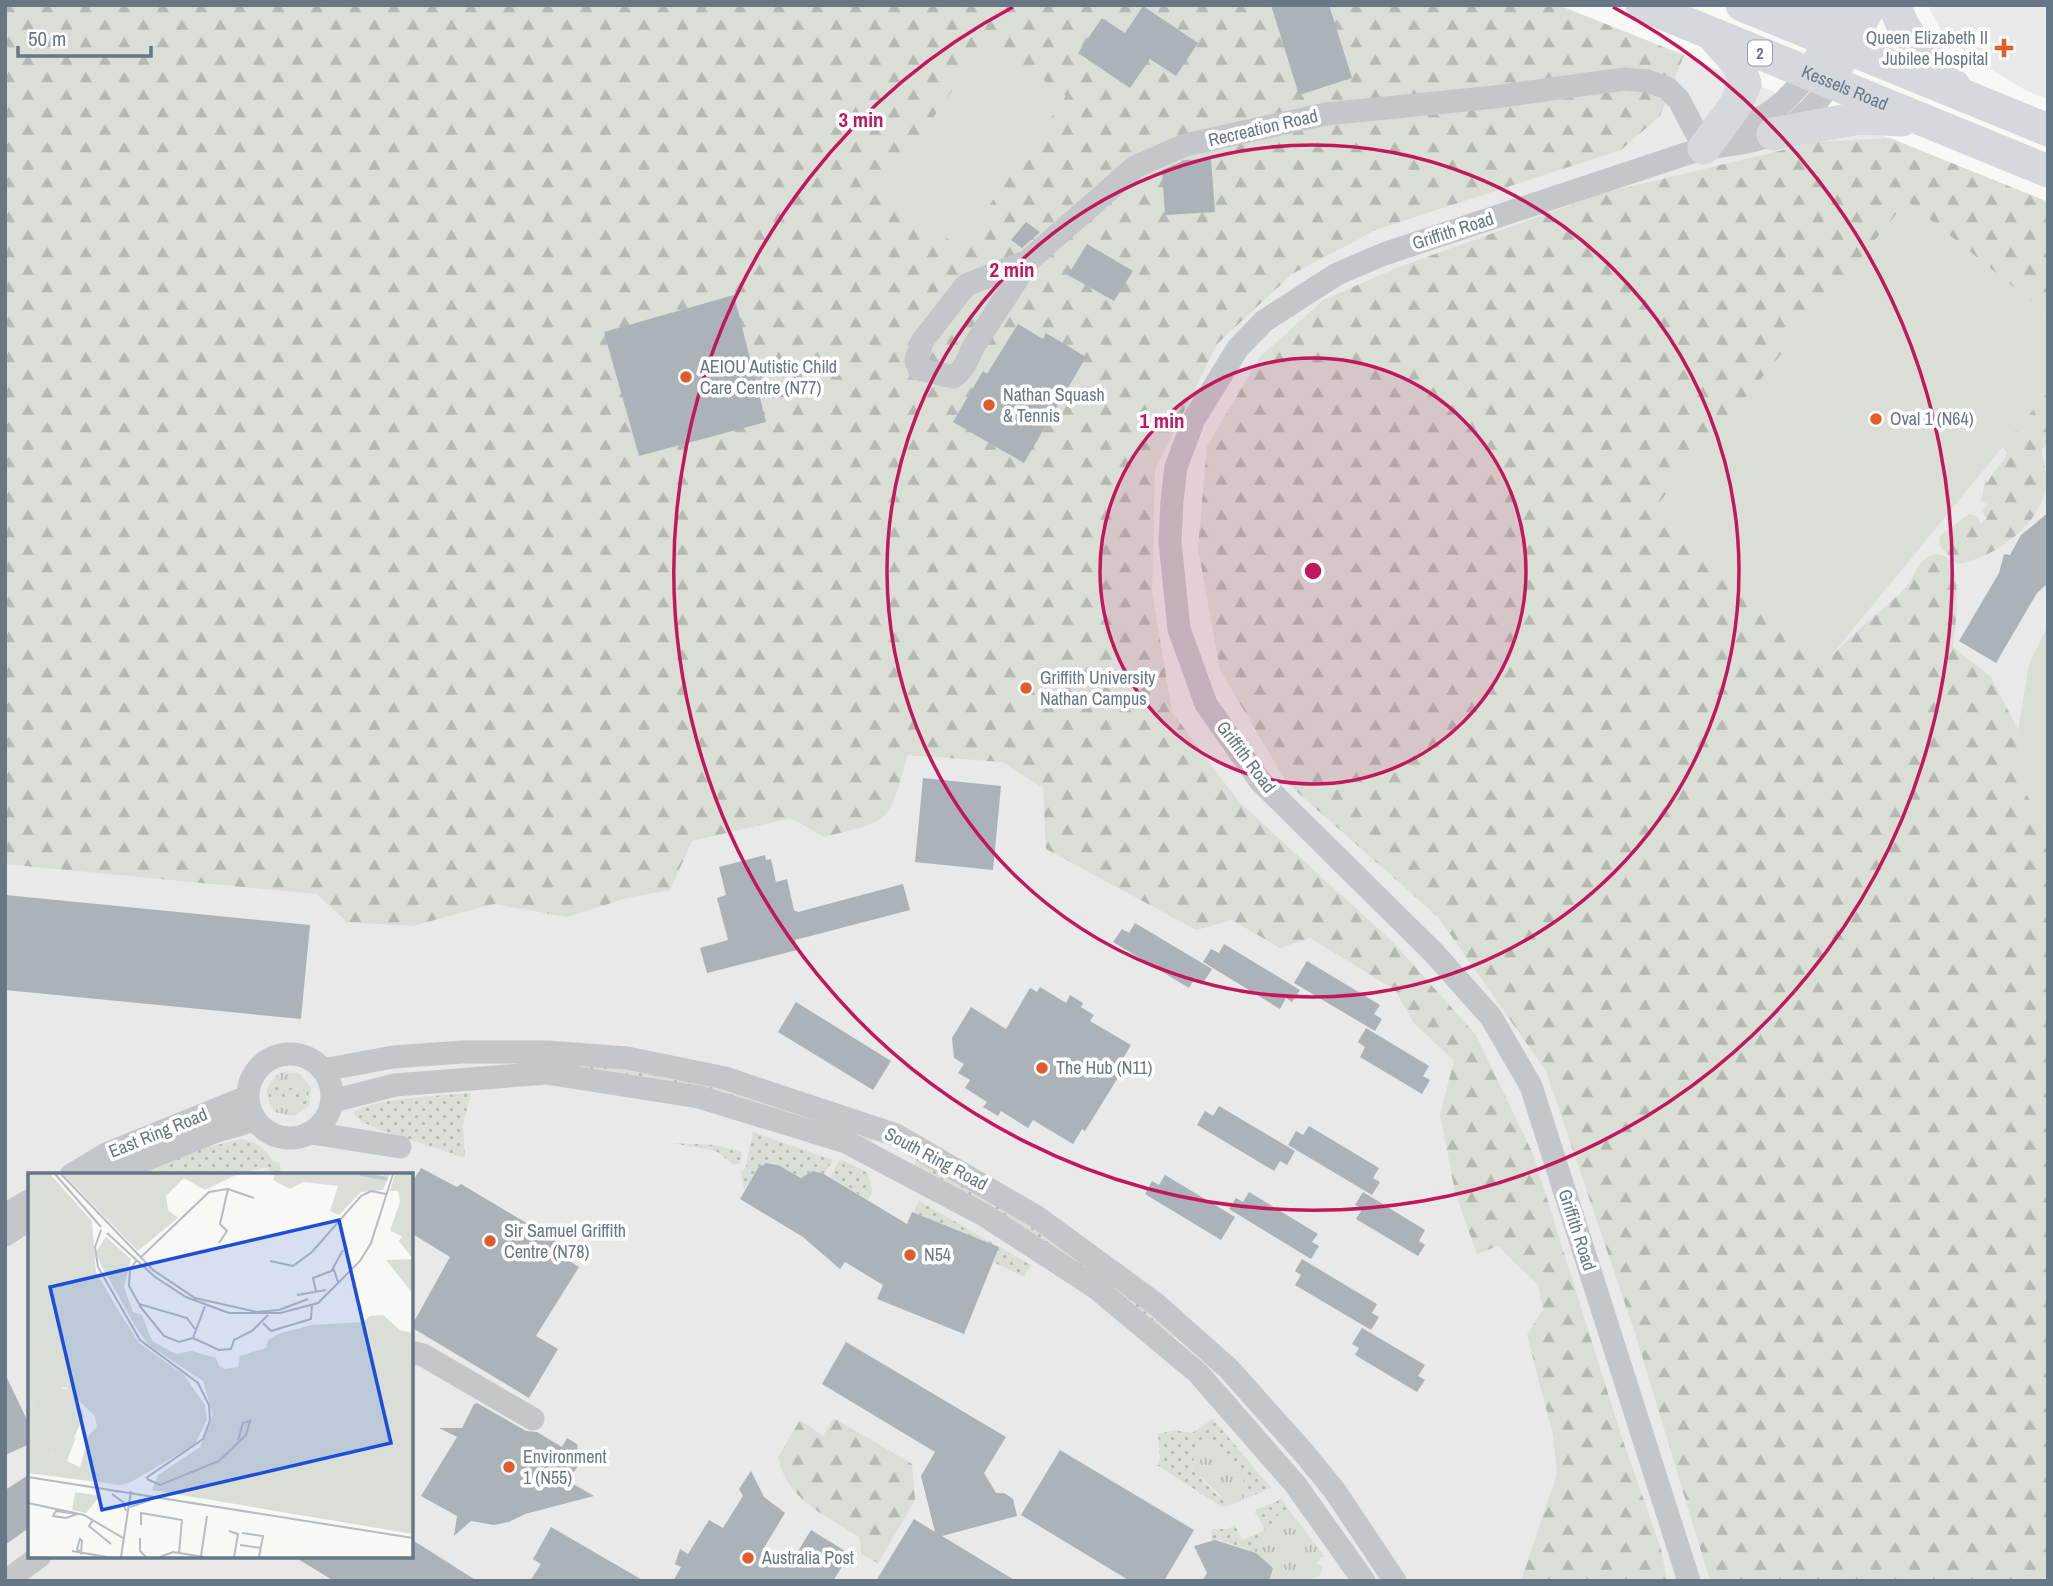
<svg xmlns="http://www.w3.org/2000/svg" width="2053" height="1586" font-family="'Archivo Narrow',sans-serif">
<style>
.built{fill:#e8e9e8;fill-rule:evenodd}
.grass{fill:url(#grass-tufts)}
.forest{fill:url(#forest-firs)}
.park{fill:#d9dfd6}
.garden{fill:url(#garden-dots)}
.building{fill:#abb3b9}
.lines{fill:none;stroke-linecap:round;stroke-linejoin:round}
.minor{stroke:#c3c7ca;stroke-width:23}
.major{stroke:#d5d9dd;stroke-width:28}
.highway{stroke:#d5d9dd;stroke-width:33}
.ring{fill:none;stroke:#c2185b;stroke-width:3.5}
.poi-dot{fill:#e25c2b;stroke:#fff;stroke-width:2.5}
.labels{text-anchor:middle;stroke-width:7;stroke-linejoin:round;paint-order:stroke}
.shield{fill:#fff;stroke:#95a0aa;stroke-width:2}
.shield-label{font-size:16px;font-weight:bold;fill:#677786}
.poi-label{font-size:18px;fill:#677786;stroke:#fff;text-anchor:start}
.street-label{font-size:18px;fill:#677786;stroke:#fff}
.inset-river{fill:none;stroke:#bec8cd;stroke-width:3.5}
.inset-road{fill:none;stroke:#b5bcc2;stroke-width:2}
.view{fill:#1d4ed8;fill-opacity:0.15;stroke:#1d4ed8;stroke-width:3.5}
.inset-edge{fill:none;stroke:#677786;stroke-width:3.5}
.centre{fill:#c2185b;stroke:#fff;stroke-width:3.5}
.ring-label{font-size:21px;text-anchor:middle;font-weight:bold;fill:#c2185b;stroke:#fff;stroke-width:7;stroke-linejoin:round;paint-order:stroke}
</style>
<defs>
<pattern id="grass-tufts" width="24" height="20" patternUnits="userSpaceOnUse" patternTransform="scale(1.75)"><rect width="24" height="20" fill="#d9dfd6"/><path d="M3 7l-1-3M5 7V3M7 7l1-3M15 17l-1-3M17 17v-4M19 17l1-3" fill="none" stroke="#b4bab3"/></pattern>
<pattern id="forest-firs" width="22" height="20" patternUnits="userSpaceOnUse" patternTransform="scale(1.75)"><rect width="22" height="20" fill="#d9dfd6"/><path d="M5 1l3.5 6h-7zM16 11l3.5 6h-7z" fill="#b4bab3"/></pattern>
<pattern id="garden-dots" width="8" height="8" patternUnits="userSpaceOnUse" patternTransform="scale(1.75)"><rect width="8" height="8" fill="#d9dfd6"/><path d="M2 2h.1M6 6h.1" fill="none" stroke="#b4bab3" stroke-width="1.8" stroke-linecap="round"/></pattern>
</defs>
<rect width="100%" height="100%" fill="#f8f8f5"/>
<path class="built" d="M5 5H1558L2048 202V1581H5ZM30 1175H411V1556H30Z
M1928 5H2048V99L2027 91 1980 63 1942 33Z"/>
<path class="grass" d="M283 1072 299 1073 311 1088 309 1106 294 1116 274 1112 266 1095 271 1100 289 1099 304 1105 309 1098 302 1090 283 1086 275 1076Z
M1203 1443C1216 1444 1241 1469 1244 1482 1245 1488 1243 1493 1244 1499L1231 1505 1192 1470 1195 1451Z
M1289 1510 1325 1557H1321L1317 1564 1323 1566 1320 1576 1304 1581H1269L1273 1568 1256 1553 1275 1516Z"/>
<path class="forest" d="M5 5H1558L1684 55 1660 116 1621 150 1378 229 1292 274 1217 344 1155 470 1152 591 1172 712 1239 802 1392 941 1476 1035 1533 1154 1622 1438 1661 1549 1667 1581H1521L1557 1474 1553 1435 1527 1335 1543 1309 1538 1285 1498 1246 1477 1254 1455 1192 1440 1114 1454 1061 1414 1023 1395 990 1310 938 1280 948 1232 920 1196 930 1046 849 1043 788 1002 762 908 755C888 823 894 820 824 837L791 818 692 841 670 890 627 898 567 917 494 904 412 926 347 922 317 894 5 864Z
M1890 138 2048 202V315L1907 201 1830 657C1854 634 1877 613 1902 592 1913 582 1917 560 1932 555 1968 545 1955 629 1953 647L1991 677 2018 730 2027 795 2048 830V1581H1710L1637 1339 1546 1071 1438 917 1287 783 1220 670 1198 548 1207 446 1260 357 1323 300 1399 267 1604 193 1816 142Z
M2048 392V442L2042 451C2043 461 2047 474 2046 484 2043 524 1993 559 1957 564L1939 545 1940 536 1969 514 1977 516 1981 524 1987 518 1981 510 1988 504 1981 502 1985 480 1988 482C1993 471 2003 464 2007 453L2002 446Z
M834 1418 912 1464 915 1500 878 1563 862 1555 859 1537C825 1515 787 1500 778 1457L800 1420 823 1436Z"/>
<path class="park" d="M987 41 1066 96 960 247 881 192Z
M1907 201 2048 315V392L1830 657 1652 511Z
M2048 625V830L2027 795 2018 730 2029 664Z"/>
<path class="garden" d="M581 1061 693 1079 873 1138 869 1148 551 1069Z
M275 1076 280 1077 283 1086 302 1090 309 1102 304 1105 289 1099 271 1100 266 1091Z
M471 1093 463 1125 465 1158 375 1128 361 1121 353 1113C366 1099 449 1095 471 1093Z
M753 1132 833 1160 824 1174 813 1171 802 1178 774 1163 763 1164 744 1189 741 1173 746 1166Z
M240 1139C256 1141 264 1148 273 1161L280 1163 281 1175H270L268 1167 229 1175H130L201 1149Z
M672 1143 715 1145 742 1152 740 1163 734 1165 716 1151Z
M917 1158 984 1194 1106 1274 1176 1336 1172 1339 914 1167Z
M843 1160 868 1173 872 1190 868 1200 830 1177 839 1161Z
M919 1201 1031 1265 1024 1277 993 1262 999 1247 913 1213Z
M1213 1419 1271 1488 1244 1499 1243 1479 1208 1443 1195 1451 1192 1470 1218 1496 1229 1501 1231 1505 1222 1507 1157 1465 1160 1458 1158 1434 1174 1430 1192 1433Z
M1282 1499 1289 1510 1275 1517 1256 1553 1219 1540 1211 1541 1212 1529H1228L1235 1525 1242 1540 1265 1530 1258 1516 1255 1515 1256 1510Z"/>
<path class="building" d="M1271 5H1329L1352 78 1299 95Z
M1143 6 1198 43 1176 76 1150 59 1130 88 1078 53 1102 18 1125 33Z
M1211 159 1215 212 1165 215 1162 170 1185 160Z
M1026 222 1040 232 1022 248 1011 240Z
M1087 244 1133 271 1114 301 1068 275Z
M734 295 766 422 639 456 604 332Z
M1018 324 1043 339 1046 333 1086 357 1024 463 953 422 983 371 987 374Z
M2048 513V583L2037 593 1996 663 1959 641 1999 573 2004 554 2010 555 2021 535Z
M923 778 1001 786 993 870 915 862Z
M765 855 766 860 771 859 776 882 787 879 794 910 798 912 903 884 910 910 795 940 797 950 707 973 700 948 728 940 717 898 726 895 719 867Z
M6 895 310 925 301 1019 5 990Z
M1135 923 1212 969 1203 983 1195 978 1189 988 1113 942 1122 929 1129 933Z
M1224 944 1300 990 1292 1002 1286 998 1280 1009 1203 962 1211 949 1219 953Z
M1307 961 1380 1005 1374 1014 1382 1019 1375 1031 1294 983Z
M1040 987 1066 1003 1070 995 1083 1003 1081 1007 1094 1015 1090 1021 1131 1045 1122 1060 1127 1063 1085 1131 1082 1129 1073 1144 1033 1120 1028 1128 1001 1111 998 1116 983 1107 987 1102 965 1088 970 1080 958 1073 964 1064 954 1058 952 1038 971 1007 1006 1029 1030 988 1037 992Z
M796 1002 891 1061 873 1090 778 1032Z
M1366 1028 1429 1066 1423 1076 1430 1080 1422 1094 1360 1057 1365 1047 1358 1042Z
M1219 1106 1295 1151 1287 1165 1280 1161 1274 1171 1197 1125 1205 1111 1213 1116Z
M1309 1126 1379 1168 1373 1178 1380 1182 1372 1195 1288 1145 1296 1131 1303 1135Z
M766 1163 778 1165 801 1178 813 1171 824 1174 907 1224 912 1212 999 1247 964 1334 877 1299 883 1285 845 1262 840 1269 803 1237 740 1199 758 1168Z
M421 1168 457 1187 461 1184 570 1249V1261L579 1267 536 1336 558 1349 529 1398 411 1327 450 1257 411 1233V1184Z
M1165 1175 1235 1217 1221 1240 1145 1194 1152 1181 1159 1185Z
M1249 1192 1318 1234 1312 1242 1319 1246 1311 1259 1229 1209 1236 1198 1243 1202Z
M1363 1192 1425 1230 1419 1241 1425 1245 1418 1256 1356 1219 1362 1209 1355 1205Z
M1302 1259 1377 1304 1372 1313 1379 1317 1371 1330 1295 1285 1301 1275 1295 1271Z
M1362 1328 1425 1365 1418 1376 1425 1380 1417 1392 1355 1355 1359 1348 1352 1344Z
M846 1342 1006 1437 984 1473 996 1493H1004L1013 1499 1017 1516 942 1536 1016 1581H876L914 1519 935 1532 921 1476 935 1452 822 1384Z
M5 1374 30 1426V1444L5 1455Z
M477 1403 526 1431 537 1432 562 1447 567 1438 577 1444 580 1463 568 1481 594 1496 525 1514 509 1522 494 1525 471 1521 454 1536 457 1516 421 1496 457 1437 439 1428H462L474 1404Z
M1060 1450 1194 1530 1164 1581H1130L1021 1515Z
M751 1471 764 1497 785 1513 762 1551 789 1566 811 1530 850 1554 833 1581H673L681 1567 675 1564 680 1549 688 1554 709 1520 723 1528 743 1496 739 1489Z
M30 1474V1527L5 1545V1490Z
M551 1527 644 1581H530L541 1564 533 1559Z
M411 1539 477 1581H334L293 1556H411Z
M1215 1540 1256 1553 1273 1568 1269 1581H1202L1207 1573 1194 1546Z"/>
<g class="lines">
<path class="minor" d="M1714 140C1727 130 1740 127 1754 121 1777 111 1794 92 1810 73
M1028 261C1012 289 994 314 977 341 968 354 967 369 953 377L919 369 916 360 923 340 966 285 1028 261 1135 167 1185 145 1326 114 1495 97 1624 79 1647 81 1667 88 1679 100 1704 148
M248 1096a42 42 0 1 1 84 0a42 42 0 1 1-84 0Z
M323 1070 393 1057 463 1052H547L627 1058 725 1078 896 1135 1037 1217 1156 1304 1229 1369 1304 1453 1335 1491 1395 1581
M333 1101 395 1085 546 1073 699 1097 846 1142 984 1215 1095 1287 1198 1373 1295 1484 1364 1581
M312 1133 400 1147
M71 1175 106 1154 247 1097
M107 1175 214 1132 255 1120
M5 1215 30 1200
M5 1235 30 1219
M411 1352 423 1355 533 1419
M6 1581 40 1556
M1689 1581 1531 1086 1491 1017 1434 953 1260 781 1206 704 1179 629 1170 542 1172 501 1176 467 1194 419 1238 348 1264 321 1337 274 1384 254 1704 148C1764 141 1797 136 1831 82"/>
<path class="major" d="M1810 73 1847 5
M1831 82 1873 5"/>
<g class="highway">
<path id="s1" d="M1642 5 2048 171"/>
<path d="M1742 5 2048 130"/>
<path d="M1798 5H1820"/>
<path d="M1895 5C1905 43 1933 57 1954 86"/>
<path d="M1773 134 1859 118 1902 120"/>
<path d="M1704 148 1735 106 1745 84 1739 65 1715 38"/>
</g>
</g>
<circle cx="1313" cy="571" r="213" fill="#c2185b" fill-opacity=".12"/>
<g class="ring">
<circle cx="1313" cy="571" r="213"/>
<circle cx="1313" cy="571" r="426"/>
<path d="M1613 7A639 639 0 1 1 1013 7"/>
</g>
<g class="poi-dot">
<path d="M2000.5 37.5h7v7h7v7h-7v7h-7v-7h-7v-7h7z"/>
<circle cx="686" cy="377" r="7"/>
<circle cx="989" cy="405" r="7"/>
<circle cx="1876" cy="419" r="7"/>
<circle cx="1026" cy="688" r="7"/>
<circle cx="1042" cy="1068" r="7"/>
<circle cx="490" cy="1241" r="7"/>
<circle cx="910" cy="1255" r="7"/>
<circle cx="509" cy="1467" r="7"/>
<circle cx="748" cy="1558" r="7"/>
</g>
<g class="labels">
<rect class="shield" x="1748" y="40.5" width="24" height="25" rx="5"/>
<g class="shield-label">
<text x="1760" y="59">2</text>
</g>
<g class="poi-label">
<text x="1988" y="44" text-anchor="end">Queen Elizabeth II<tspan x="1988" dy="21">Jubilee Hospital</tspan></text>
<text x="700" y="373">AEIOU Autistic Child<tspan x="700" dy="21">Care Centre (N77)</tspan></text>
<text x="1003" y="401">Nathan Squash<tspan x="1003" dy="21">&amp; Tennis</tspan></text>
<text x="1890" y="425">Oval 1 (N64)</text>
<text x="1040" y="684">Griffith University<tspan x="1040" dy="21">Nathan Campus</tspan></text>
<text x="1056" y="1074">The Hub (N11)</text>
<text x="504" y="1237">Sir Samuel Griffith<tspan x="504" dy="21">Centre (N78)</tspan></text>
<text x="924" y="1261">N54</text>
<text x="523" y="1463">Environment<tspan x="523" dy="21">1 (N55)</tspan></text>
<text x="762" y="1564">Australia Post</text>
</g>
<g class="street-label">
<text dy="6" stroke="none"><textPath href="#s1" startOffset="219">Kessels Road</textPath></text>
<text transform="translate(1263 128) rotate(-13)" y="6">Recreation Road</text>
<text transform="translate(1453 231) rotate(-18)" y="6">Griffith Road</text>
<text transform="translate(1246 757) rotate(53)" y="6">Griffith Road</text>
<text transform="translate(158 1133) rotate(-22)" y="6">East Ring Road</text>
<text transform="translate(936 1159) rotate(28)" y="6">South Ring Road</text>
<text transform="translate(1577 1230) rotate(72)" y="6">Griffith Road</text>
</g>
</g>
<g transform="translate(28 1173)">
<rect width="385" height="385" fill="#f8f8f5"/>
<path d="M0 1H22L64 48 68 99 89 135 111 170 156 202 177 232 179 247 167 271 103 309 92 312 0 300V272L24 283 48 264 39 288 52 294 61 262 69 254 67 243 37 214 10 222 0 238ZM35 1H210L177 17 156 5 138 23 140 37 150 45 110 78ZM247 1H362L355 17 333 19 311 42 302 38 310 13 275 9 262 16 245 7ZM367 1H385V121L358 87 385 86 371 68 374 63 362 58 372 28 370 18H362ZM78 64 103 86 96 114 105 139 114 142 124 168 148 181 164 178 188 185 191 193 197 196 210 194 212 183 238 175 240 167 253 160 284 152 335 149 342 143 355 142 372 157 385 160V361L124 317 130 302 172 274 185 242 175 208 122 173 110 158 72 90 68 79Z" fill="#d9dfd6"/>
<path d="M28 214 46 218 56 243 43 271 31 282 16 283 0 272V238L10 222ZM84 237 114 252 88 304 58 289ZM220 267 233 272 223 297 210 292ZM47 319 72 323 58 340 44 337Z" fill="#d9dfd6"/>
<path class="inset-river" d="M332 1 359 6"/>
<path class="inset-road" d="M27 1 73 54M33 1 125 97 167 125 229 139 251 137 280 126M73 57 67 74 70 94 112 167 170 210 181 232 182 247 175 266 118 305M79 60 127 104 158 124 201 140H252L290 130 332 88 343 70 365 1M191 70 199 58 192 51 200 16M112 85 181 19 200 16 226 25M109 87 102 96 101 113 111 131 159 145 167 156M242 88 265 93 284 79 333 23 343 18 358 21M304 97 315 77M288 119 285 105 306 97 310 109M269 122 298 117M111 132 136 163 151 169 165 165M235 150 243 158 283 146 284 131M165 165 191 177 203 176 206 167 224 158 240 142M165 165 177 133M0 304 385 365M119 306 132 312 191 288 218 262 222 248 215 250 210 267M84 321 95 329 98 338M0 330 56 342 95 365M102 334 122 327M28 338 49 341 38 345 25 343ZM65 347 61 353 83 371M113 352V340L154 347 151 380M201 358 210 361 206 384M214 360 235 363 231 384M112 365V378L118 384M52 366 54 368 53 380 49 376ZM212 372 233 375M44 378 79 384M173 383 179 343M93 384 103 318M132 384 145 379 176 384"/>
<path class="view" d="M311 47 363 270 74 337 22 114Z"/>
<rect width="385" height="385" class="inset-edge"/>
</g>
<circle cx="1313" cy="571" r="10" class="centre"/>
<g class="ring-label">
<text x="861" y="127">3 min</text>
<text x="1012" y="277">2 min</text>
<text x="1162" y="428">1 min</text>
</g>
<rect width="2053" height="1586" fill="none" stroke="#677786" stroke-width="14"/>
<path d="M18 46v10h133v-10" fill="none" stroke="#677786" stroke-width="3.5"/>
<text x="28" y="46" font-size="21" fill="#677786" stroke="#ffffff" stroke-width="5" paint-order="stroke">50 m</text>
</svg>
